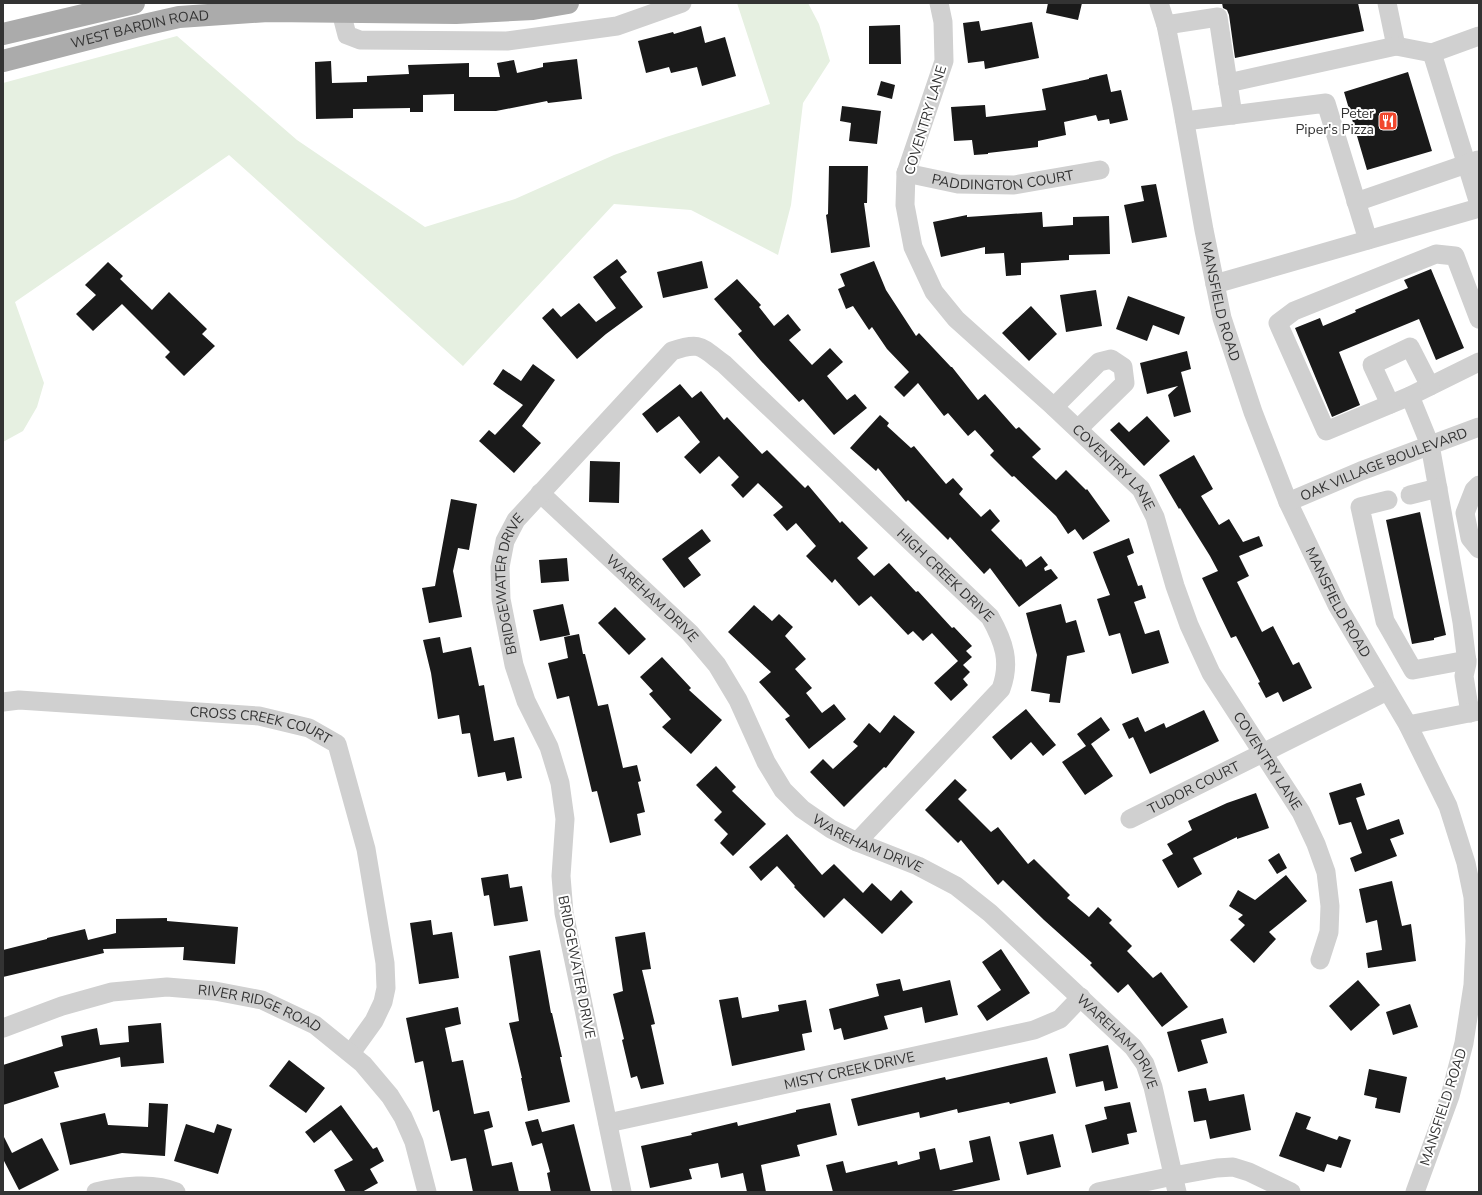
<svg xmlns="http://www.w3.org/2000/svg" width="1482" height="1195" font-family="'Nunito Sans',sans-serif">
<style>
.green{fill:#e6f0e1}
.building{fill:#1a1a1a}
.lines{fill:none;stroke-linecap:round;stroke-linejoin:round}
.minor{stroke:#d0d0d0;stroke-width:19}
.major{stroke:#ababab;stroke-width:22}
.labels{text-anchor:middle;stroke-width:4;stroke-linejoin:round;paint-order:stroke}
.street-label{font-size:14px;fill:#333;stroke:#fff}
.poi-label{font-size:14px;fill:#333;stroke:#fff;text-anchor:end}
</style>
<rect width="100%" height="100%" fill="#fff"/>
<path class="green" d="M737 3H808L819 24 830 61 803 103 791 205 778 255 691 210 614 204 463 366 229 155 15 302 44 383 37 407 23 431 3 442V83L177 36 297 140 425 227 515 199 614 155 666 137 770 104Z"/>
<path class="building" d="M1048 3H1082L1078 20 1046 13Z
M1222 3H1358L1364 31 1235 58 1229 15 1227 10 1223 8Z
M979 21 981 31 1032 22 1039 58 985 69 984 61 968 63 963 23Z
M900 25 901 64H869V26Z
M701 26 705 43 725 37 736 76 702 86 697 67 671 73 669 67 646 73 638 41 673 32 674 34Z
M577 59 582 99 548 103 547 101 496 111H454V94L423 95V112H410V108L353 109V118L316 119 315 62 331 61 332 83 367 82V76L409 74 408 65 469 63V77H500L497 63 514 60 517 73 543 67V63Z
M1408 72 1432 151 1367 170 1344 92Z
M1107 74 1111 92 1121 90 1128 120 1110 124 1109 119 1098 121 1096 115 1064 122 1066 135 1038 141V147L988 153V154L974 155 972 140 954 141 951 107 985 105 986 117 1046 110 1042 89 1089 79V78Z
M881 81 895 85 892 99 877 95Z
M842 106 881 111 877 144 849 141 851 123 840 121Z
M829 166H868L867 203H864L870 247 831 253 826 215 828 214Z
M1156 184 1167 237 1132 243 1124 205 1144 201 1141 186Z
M1042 212 1043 227 1073 225V217L1109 216 1110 254 1069 255V260L1021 263V275L1006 276 1004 253 985 254V247L941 257 933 222 967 215V217Z
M617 259 627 272 620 277 643 307 606 334 577 359 542 318 553 308 561 317 579 303 596 322 616 308 593 277Z
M702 261 708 288 663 298 657 272Z
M874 261 886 290 916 336 919 333 951 367H952L978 400 985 394 1016 429 1019 427 1041 449 1032 457 1056 480 1066 470 1086 490 1087 489 1110 521 1083 540 1075 529 1068 534 1056 516 1014 476 1012 477 990 455 994 451 975 430 968 436 948 413 944 416 918 383 904 397 894 387 909 372 887 349 872 327 869 330 853 306 846 309 838 289 845 286 840 274Z
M108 262 123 276 120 279 152 310 169 292 207 329 202 334 215 346 184 376 165 357 170 352 122 304 93 331 76 314 96 295 85 285Z
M1431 269 1464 348 1436 360 1419 319 1339 352 1360 405 1332 417 1295 328 1320 318 1323 326 1356 312 1355 310 1408 288 1404 280Z
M737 279 761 305 759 307 774 326 788 314 801 330 789 340 812 365 830 348 843 362 827 376 847 400 855 394 867 408 834 435 803 399 799 402 761 361 738 334 742 331 714 299Z
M1096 290 1102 326 1066 332 1060 295Z
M1128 296 1185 317 1179 335 1153 325 1147 341 1116 329Z
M1031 306 1057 334 1029 361 1002 333Z
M1187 351 1191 369 1181 372 1191 412 1174 417 1168 395 1178 386 1147 394 1140 363Z
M533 364 555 380 522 426 541 443 514 473 479 441 489 430 495 435 523 405 493 384 503 369 521 381Z
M680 384 692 398 701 391 724 420 727 417 762 454 767 450 805 488 808 485 840 523 842 521 868 548 857 558 874 576 889 563 916 592 918 591 952 628 954 627 972 646 966 651 972 657 963 665 970 672 963 679 968 685 951 701 934 683 958 661 932 633 923 641 913 631 908 635 871 596 859 606 835 579 832 583 806 556 816 546 796 523 787 531 773 515 783 507 758 483 743 498 731 485 739 477 719 456 700 474 684 457 700 442 679 416 657 433 642 414Z
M880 415 889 423 887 426 911 448 914 446 946 484 953 478 963 489 959 494 981 517 990 509 1000 521 991 530 1020 560 1021 559 1026 567 1041 556 1048 565 1044 568 1045 571 1051 569 1058 578 1019 607 990 568 984 574 950 537 948 540 908 500 906 502 878 468 876 471 850 448Z
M1147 416 1170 441 1144 466 1110 430 1119 422 1129 432Z
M1194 455 1213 489 1201 496 1219 525 1229 519 1243 542 1259 536 1263 546 1239 556 1249 576 1237 582 1262 632 1273 626 1293 665 1299 662 1312 688 1283 702 1278 692 1266 698 1258 683 1260 682 1236 636 1231 638 1202 578 1218 571 1210 556 1180 508 1179 509 1159 475Z
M590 461 620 462 619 503 589 502Z
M451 499 477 504 469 550 458 548 453 571 462 617 429 623 422 588 435 586Z
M1420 512 1446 635 1434 638V640L1412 644 1386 520Z
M702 529 711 541 688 558 701 575 684 588 662 559Z
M1129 538 1134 553 1127 556 1138 586 1142 585 1146 598 1134 602 1145 634 1159 630 1169 663 1132 674 1120 633 1109 636 1097 599 1110 595 1093 552Z
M567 558 569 581 541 583 539 560Z
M563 604 570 635 540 641 533 610Z
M1061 604 1066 623 1076 620 1085 652 1067 656 1060 703 1049 702 1050 694 1031 691 1037 655 1026 613Z
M754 605 772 621 779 614 793 627 785 636 806 659 795 669 812 688 806 693 822 713 834 704 846 719 809 749 785 719 790 716 759 682 771 672 728 632Z
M615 607 646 639 629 655 598 623Z
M579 634 583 654H585L598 706 608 704 623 768 637 765 641 781 638 782 645 812 637 814 641 835 610 843 597 791 592 792 569 696 557 699 548 663 568 658 564 637Z
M440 637 443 653 471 647 479 686 484 685 494 741 514 737 522 778 507 781 505 772 478 777 470 733 462 734 459 715 438 719 431 673 423 640Z
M662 657 691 688 689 690 722 720 691 754 662 727 671 719 649 694 653 691 640 677Z
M1026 709 1056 745 1043 756 1031 742 1011 760 992 737Z
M1204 710 1219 741 1150 774 1133 737 1129 739 1122 724 1138 717 1145 732 1164 723 1166 728Z
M894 715 915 732 886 768 884 767 844 807 810 772 823 759 833 769 858 746 853 742 869 723 880 733Z
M1101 717 1110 730 1091 744 1113 776 1085 795 1062 762 1086 746 1077 734Z
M716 766 736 787 732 791 766 824 733 856 720 843 728 834 714 820 722 812 696 785Z
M955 779 967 790 958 799 991 832 998 827 1028 864 1034 859 1070 895 1067 898 1089 917 1098 907 1112 920 1109 923 1132 946 1127 951 1153 978 1161 972 1188 1007 1162 1027 1128 984 1118 993 1090 965 1092 963 1044 920 1003 880 998 885 961 840 958 843 925 810Z
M1361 783 1365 795 1356 798 1367 830 1399 819 1404 834 1390 839 1397 856 1355 872 1350 858 1362 853 1351 822 1339 825 1329 793Z
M1256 793 1269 828 1237 839V837L1193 858 1202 874 1178 888 1162 860 1173 854 1167 844 1192 830 1188 821 1227 803Z
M787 834 822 875 834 864 863 893 872 883 891 901 901 890 913 902 882 934 844 898 824 918 794 887 795 886 777 866 761 881 749 867Z
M1279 853 1287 868 1277 874 1268 860Z
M508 874 510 888 522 886 528 921 494 926 489 895 484 896 481 878Z
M1286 875 1307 901 1269 932 1276 939 1254 963 1230 940 1245 925 1238 919 1243 915 1229 906 1238 890 1255 900Z
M1392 881 1402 926 1411 924 1416 961 1368 968 1366 953 1382 950 1377 920 1366 923 1359 889Z
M167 918V921L238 927 235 964 183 960 184 947 103 949 104 953 3 977V950L47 939V938L85 929 88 940 116 933V919Z
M431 920 433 935 452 932 459 978 419 984 410 923Z
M645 932 651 969 642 970 655 1024 651 1025 664 1084 641 1089 637 1076 631 1078 622 1040 624 1039 613 994 623 991 615 937Z
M1001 949 1030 993 987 1021 977 1006 1001 990 982 962Z
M540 950 551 1013H552L562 1057H560L570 1102 528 1111 521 1078H522L509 1023 519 1021 509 956Z
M900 979 903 991 950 980 958 1015 925 1023 922 1007 884 1016 888 1029 844 1040 841 1028 834 1030 829 1009 879 996 876 984Z
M1358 980 1380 1005 1351 1031 1329 1006Z
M738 997 742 1018 779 1011 778 1005 806 1000 812 1032 802 1034 805 1050 732 1066 719 1000Z
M1410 1004 1418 1027 1393 1035 1386 1012Z
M458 1007 461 1024 445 1028 452 1062 463 1060 474 1114 489 1111 493 1127 484 1130 492 1166 512 1162 519 1192H473L466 1158 451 1161 439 1110 433 1112 423 1061 415 1063 406 1018Z
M1223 1018 1227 1033 1201 1040 1208 1063 1178 1072 1167 1032Z
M161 1023 164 1063 121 1067 120 1057 54 1072 59 1087 3 1105V1065L63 1046 61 1036 97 1028 100 1045 129 1042 128 1026Z
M1108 1045 1118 1088 1105 1091 1103 1081 1076 1087 1069 1054Z
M1047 1057 1056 1093 1010 1104 1009 1102 958 1113 957 1109 920 1118 919 1112 858 1126 851 1099 945 1077 946 1080Z
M289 1060 325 1088 306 1113 269 1086Z
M1369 1069 1407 1077 1400 1113 1375 1108 1377 1098 1364 1095Z
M1206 1088 1209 1101 1244 1094 1251 1130 1210 1139 1206 1120 1194 1122 1188 1091Z
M1130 1102 1137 1132 1127 1134 1129 1144 1092 1153 1085 1125 1107 1119 1104 1107Z
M149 1103 168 1104 165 1156 122 1153 70 1165 60 1123 105 1113 108 1125 148 1127Z
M830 1103 837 1135 797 1145 800 1156 761 1165 766 1192H747L743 1173 721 1178 718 1163 689 1169 692 1179 650 1188 641 1146 692 1135 691 1133 737 1122 738 1126 796 1112V1110Z
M341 1105 373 1149 377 1147 384 1161 370 1169 378 1183 362 1192H346L334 1170 353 1160 331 1130 314 1143 305 1132Z
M1296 1112 1311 1117 1306 1129 1337 1140 1339 1136 1351 1140 1341 1168 1327 1164 1324 1172 1279 1156Z
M538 1119 542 1132 574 1124 591 1192H551L547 1173 550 1172 542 1143 532 1146 525 1122Z
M186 1124 214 1133 217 1124 232 1129 218 1174 174 1161Z
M1053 1134 1061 1167 1027 1175 1019 1142Z
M3 1135 12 1153 42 1138 59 1170 19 1190 3 1159Z
M990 1136 1000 1180 947 1192H833L826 1165 843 1161 846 1173 897 1161 898 1165 920 1159 919 1152 935 1148 940 1170 973 1162 969 1141Z"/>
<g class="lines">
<g class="minor">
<path id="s1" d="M939 3 943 22 944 61 906 173 905 205 913 247 934 292 956 319 1054 407 1141 489 1155 517 1175 586 1189 625 1211 673 1301 812 1316 844 1326 872 1330 906 1329 932 1320 960"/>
<path id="s2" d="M1159 3 1166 25 1182 106 1204 230 1222 318 1253 412 1288 502 1337 605 1408 725 1448 806 1466 863 1473 897 1475 941 1473 985 1464 1043 1450 1096 1415 1192"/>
<path d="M1387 3 1396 46 1432 53"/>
<path d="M341 12 347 35 360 40 507 41 617 26 682 3"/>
<path d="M1166 25 1218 17 1228 83"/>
<path d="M1479 36 1432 53 1479 204"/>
<path d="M1233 115 1228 83 1396 46"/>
<path d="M1185 121 1326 103 1368 240"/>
<path id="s3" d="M906 173 958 184 1014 185 1100 170"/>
<path d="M1356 202 1478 160"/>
<path d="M1215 284 1479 208"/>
<path d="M1479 319 1455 256 1436 254 1294 311 1278 323 1326 431 1410 396 1479 362"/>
<path d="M1410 396 1430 445 1462 622 1467 663 1464 676 1470 713"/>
<path d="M1390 404 1372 365 1410 347 1430 386"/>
<path d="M1054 407 1099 362 1111 359 1123 367 1125 383 1078 429"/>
<path d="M1479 485 1474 490 1465 513 1470 538 1479 549"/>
<path id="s4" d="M540 493 690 633 717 665 738 700 766 762 783 790 802 809 831 829 857 842 918 866 956 886 990 913 1133 1047 1145 1064 1153 1087 1177 1192"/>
<path d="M1410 495 1438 488"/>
<path d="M1388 500 1360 507 1385 621 1413 670 1467 660"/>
<path id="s5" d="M1288 502 1361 471 1479 427"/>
<path id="s6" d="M3 702 19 700 259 716 309 728 337 744 366 849 385 963 386 988 383 1002 374 1021 351 1053"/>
<path d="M1408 725 1479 711"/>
<path id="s7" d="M1130 819 1387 691"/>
<path id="s8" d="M3 1028 62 1006 112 992 167 987 215 991 262 1000 315 1025 363 1064 390 1096 403 1117 414 1142 427 1192"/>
<path id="s9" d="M608 1123 1034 1030 1060 1019 1081 997"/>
<path d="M96 1192C120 1186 154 1182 176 1192"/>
<path id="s10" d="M622 1192 564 913 561 876 565 819 560 783 549 747 526 701 514 665 501 599 500 567 505 541 516 520 672 351C701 341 701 347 724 364L990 617C1004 642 1011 662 1001 689L857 842"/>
<path d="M1098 1192 1173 1176 1217 1168 1233 1167 1249 1172 1291 1192"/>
</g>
<g class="major">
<path d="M3 34 134 3"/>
<path id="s11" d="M3 61 135 27 179 17 268 11 456 13 533 9 568 3"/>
</g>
</g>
<defs>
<g id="restaurant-square" transform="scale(1)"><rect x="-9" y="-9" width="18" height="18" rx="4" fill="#f1482e" stroke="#fff"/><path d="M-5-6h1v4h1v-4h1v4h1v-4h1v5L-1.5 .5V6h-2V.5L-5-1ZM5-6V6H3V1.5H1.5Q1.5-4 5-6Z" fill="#fff"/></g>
</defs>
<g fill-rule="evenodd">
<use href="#restaurant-square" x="1388" y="121"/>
</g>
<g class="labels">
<g class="street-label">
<text dy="5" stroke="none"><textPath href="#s11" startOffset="141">WEST BARDIN ROAD</textPath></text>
<text transform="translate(925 120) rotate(-73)" y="5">COVENTRY LANE</text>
<text dy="5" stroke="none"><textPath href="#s3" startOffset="98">PADDINGTON COURT</textPath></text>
<text dy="5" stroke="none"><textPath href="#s2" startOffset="305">MANSFIELD ROAD</textPath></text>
<text dy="5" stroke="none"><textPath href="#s5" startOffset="103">OAK VILLAGE BOULEVARD</textPath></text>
<text dy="5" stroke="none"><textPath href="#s1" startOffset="553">COVENTRY LANE</textPath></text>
<text dy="5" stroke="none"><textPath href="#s10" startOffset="1286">HIGH CREEK DRIVE</textPath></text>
<text dy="5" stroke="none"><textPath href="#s10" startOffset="626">BRIDGEWATER DRIVE</textPath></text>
<text dy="5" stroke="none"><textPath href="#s4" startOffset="154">WAREHAM DRIVE</textPath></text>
<text dy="5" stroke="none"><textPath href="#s2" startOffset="629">MANSFIELD ROAD</textPath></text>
<text dy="5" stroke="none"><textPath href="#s6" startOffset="260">CROSS CREEK COURT</textPath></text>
<text dy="5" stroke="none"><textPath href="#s1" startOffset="889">COVENTRY LANE</textPath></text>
<text dy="5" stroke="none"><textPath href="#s7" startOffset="71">TUDOR COURT</textPath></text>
<text dy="5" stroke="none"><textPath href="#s4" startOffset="490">WAREHAM DRIVE</textPath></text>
<text transform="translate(577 967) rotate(79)" y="5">BRIDGEWATER DRIVE</text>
<text dy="5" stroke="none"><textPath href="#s8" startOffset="266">RIVER RIDGE ROAD</textPath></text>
<text dy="5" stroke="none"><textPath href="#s4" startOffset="814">WAREHAM DRIVE</textPath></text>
<text dy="5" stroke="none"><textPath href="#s9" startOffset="247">MISTY CREEK DRIVE</textPath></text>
<text transform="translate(1443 1107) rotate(-72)" y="5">MANSFIELD ROAD</text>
</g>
<g class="poi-label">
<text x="1374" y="118">Peter<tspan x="1374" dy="16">Piper's Pizza</tspan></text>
</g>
</g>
<rect width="1482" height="1195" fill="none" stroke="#333333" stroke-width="8"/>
</svg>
